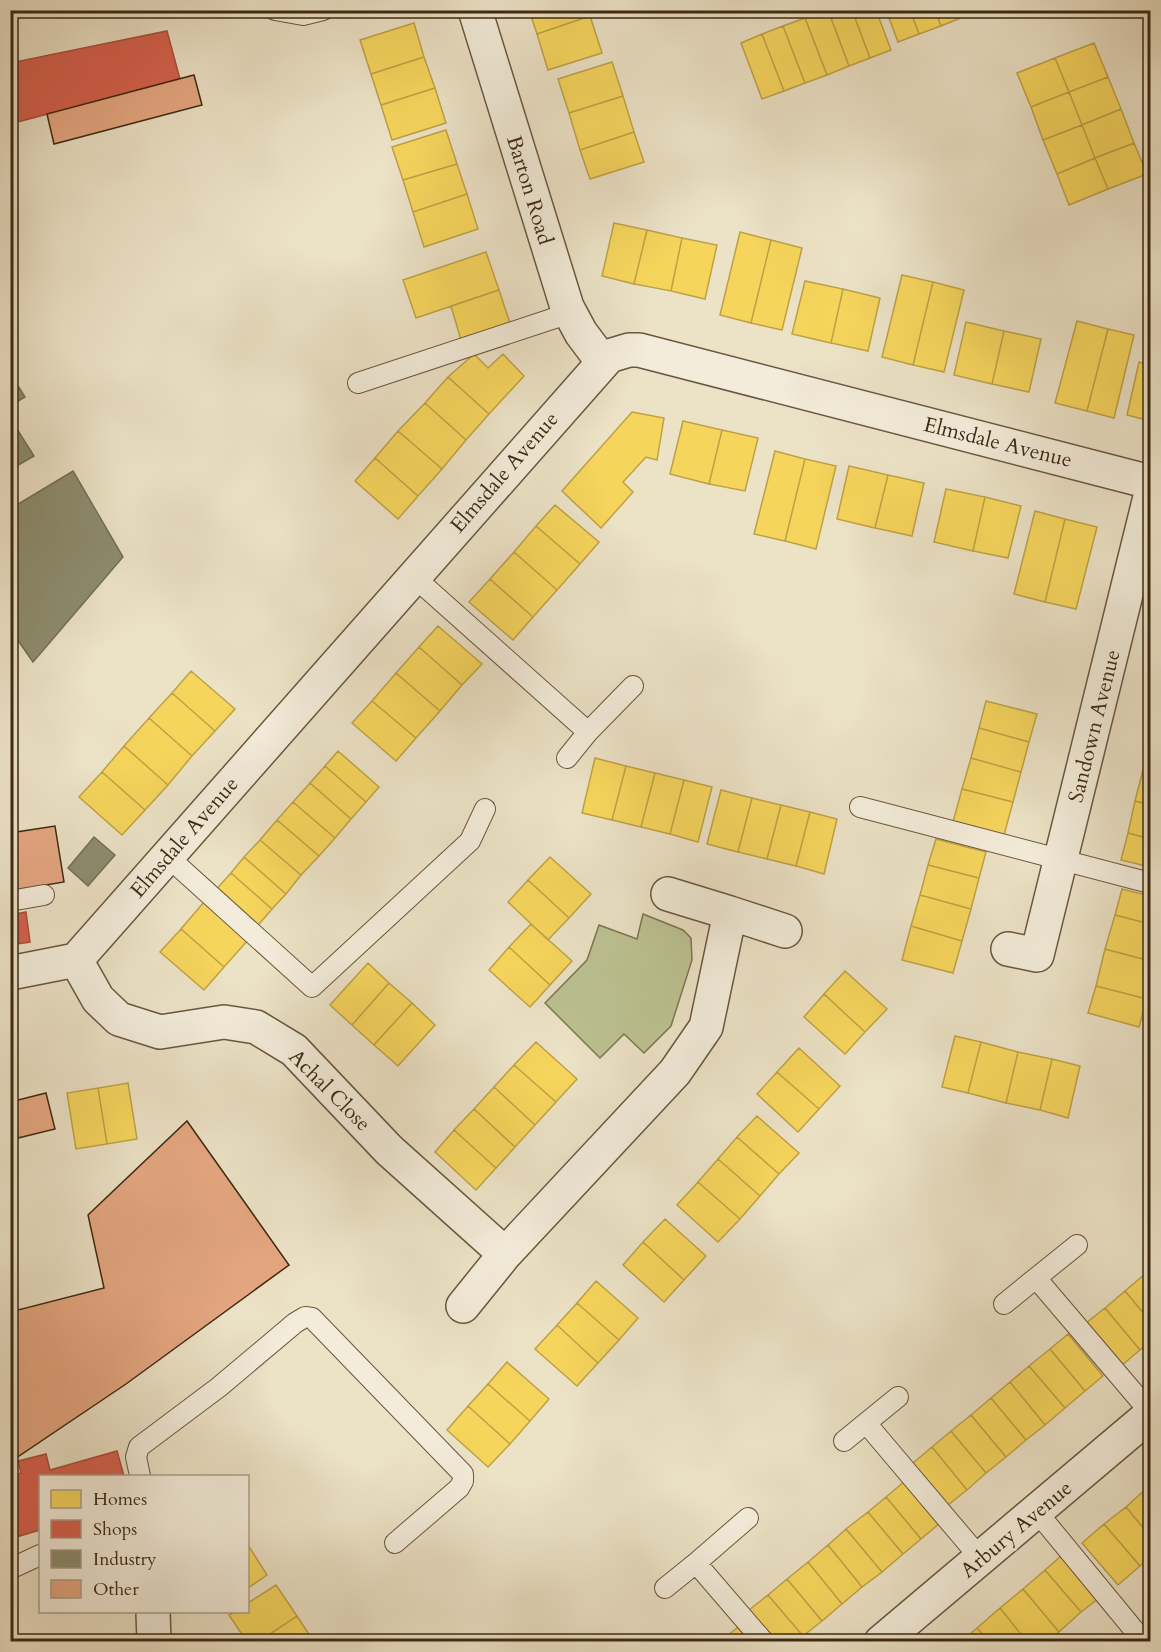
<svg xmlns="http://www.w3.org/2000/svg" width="1161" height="1652" font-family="Cardo,serif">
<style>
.green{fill:#bcc292;stroke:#7c7652;stroke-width:1.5}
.homes{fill:#f6d55c;stroke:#bea146;stroke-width:1.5}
.shops{fill:#d6604d;stroke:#a8503b;stroke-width:1.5}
.industry{fill:#8c8c6e;stroke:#746e52;stroke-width:1.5}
.building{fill:#e5a781;stroke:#3d2912;stroke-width:1.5}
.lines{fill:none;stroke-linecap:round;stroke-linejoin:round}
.service-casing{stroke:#69573f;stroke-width:22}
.minor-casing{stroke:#69573f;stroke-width:36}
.service{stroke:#f3ecda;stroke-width:20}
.minor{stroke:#f3ecda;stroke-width:33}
.labels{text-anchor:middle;stroke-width:6;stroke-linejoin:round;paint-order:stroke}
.street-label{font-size:21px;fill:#3d2912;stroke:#f3ecda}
</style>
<rect width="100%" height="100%" fill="#ece2c6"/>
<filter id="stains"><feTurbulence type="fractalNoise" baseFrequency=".00333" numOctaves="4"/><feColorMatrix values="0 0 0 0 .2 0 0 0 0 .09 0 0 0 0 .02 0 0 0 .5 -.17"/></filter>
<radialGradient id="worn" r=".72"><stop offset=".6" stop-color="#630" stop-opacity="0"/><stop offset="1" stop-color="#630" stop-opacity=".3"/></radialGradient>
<path class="green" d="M643 914 683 930 691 938 692 960 671 1026 644 1053 624 1034 600 1058 545 1003 587 960 599 925 637 939Z"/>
<path class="homes" d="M529 10H588L590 16 537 34Z
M825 10H828L849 66 827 75 805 18Z
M828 10H852L870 58 849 66Z
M852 10H876L891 50 870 58Z
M886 10H910L919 34 898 42Z
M910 10H935L941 26 919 34Z
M935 10H961L963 17 941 26Z
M590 16 602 53 548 70 537 34Z
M805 18 827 75 805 83 783 26Z
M414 23 424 57 371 74 360 40Z
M783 26 805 83 784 91 762 34Z
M762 34 784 91 762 99 741 43Z
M1094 43 1108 77 1069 92 1055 58Z
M424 57 435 88 381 105 371 74Z
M1055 58 1069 92 1031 107 1017 73Z
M612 62 623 96 569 113 558 79Z
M1108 77 1121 109 1082 125 1069 92Z
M435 88 446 123 392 140 381 105Z
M1069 92 1082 125 1043 140 1031 107Z
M623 96 634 132 580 150 569 113Z
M1121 109 1134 143 1095 158 1082 125Z
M1082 125 1095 158 1057 174 1043 140Z
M446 130 457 164 403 180 392 147Z
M634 132 644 162 590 179 580 150Z
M1134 143 1147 174 1108 189 1095 158Z
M1095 158 1108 189 1069 205 1057 174Z
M457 164 467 194 413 212 403 180Z
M467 194 478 229 424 247 413 212Z
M614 223 647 230 634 284 602 276Z
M647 230 682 238 671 291 634 284Z
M740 232 771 240 751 323 720 315Z
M682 238 717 245 705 299 671 291Z
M771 240 802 248 782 330 751 323Z
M486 252 499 290 416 318 403 280Z
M902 275 933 282 913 365 882 357Z
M805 281 843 289 831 343 792 334Z
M933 282 964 290 944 372 913 365Z
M843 289 880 298 868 351 831 343Z
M499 290 510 323 461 340 451 306Z
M1077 321 1108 329 1087 411 1055 403Z
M966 322 1004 331 992 384 954 375Z
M1108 329 1134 335 1114 418 1087 411Z
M1004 331 1041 339 1029 392 992 384Z
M474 354 488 368 503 354 524 376 489 414 448 377Z
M1139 362 1150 365V421L1127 415Z
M448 377 489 414 466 440 425 403Z
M425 403 466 440 442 469 398 431Z
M632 412 664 418 657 460 646 457 623 482 633 492 601 528 562 491Z
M683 421 722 430 709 484 670 474Z
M722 430 758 438 745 491 709 484Z
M398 431 442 469 418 496 375 458Z
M775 451 805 459 785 541 754 534Z
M375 458 418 496 398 519 355 481Z
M805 459 836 466 816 549 785 541Z
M849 466 888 475 875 528 837 519Z
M888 475 924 483 912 536 875 528Z
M946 489 985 497 973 551 934 542Z
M985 497 1021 506 1008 558 973 551Z
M555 505 599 542 580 564 536 526Z
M1035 511 1065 519 1045 602 1014 594Z
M1065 519 1097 527 1076 609 1045 602Z
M536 526 580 564 557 590 514 552Z
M514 552 557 590 533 617 490 579Z
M490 579 533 617 513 640 469 602Z
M438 626 482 664 462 685 419 647Z
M419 647 462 685 440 711 396 673Z
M191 671 235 709 215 731 172 693Z
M396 673 440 711 416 738 372 701Z
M172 693 215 731 192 756 149 718Z
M372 701 416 738 396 761 352 723Z
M986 701 1037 714 1029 742 979 728Z
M149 718 192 756 168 785 124 746Z
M979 728 1029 742 1021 772 971 758Z
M1150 740V772L1143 770Z
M124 746 168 785 145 810 102 772Z
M338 751 379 787 366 802 325 766Z
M595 758 626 766 612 820 582 813Z
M971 758 1021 772 1013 802 962 789Z
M325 766 366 802 351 819 310 783Z
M626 766 655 773 641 827 612 820Z
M1143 770 1150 772V805L1135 801Z
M102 772 145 810 122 835 79 797Z
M655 773 684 780 670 834 641 827Z
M684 780 712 787 698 842 670 834Z
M310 783 351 819 335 838 293 802Z
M962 789 1013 802 1004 835 953 822Z
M721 790 752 798 738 852 707 844Z
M752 798 781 805 767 859 738 852Z
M1135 801 1150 805V839L1128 833Z
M293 802 335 838 319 856 277 820Z
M781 805 810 812 796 866 767 859Z
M810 812 837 819 824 874 796 866Z
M277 820 319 856 301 875 260 840Z
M1128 833 1150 839V867L1121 860Z
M936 839 986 852 979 878 928 865Z
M260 840 301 875 286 894 244 857Z
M244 857 286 894 272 909 231 873Z
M550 857 591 894 569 918 528 880Z
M928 865 979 878 971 909 920 895Z
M231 873 272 909 254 930 212 894Z
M528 880 569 918 548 940 508 902Z
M1122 889 1150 896V924L1115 915Z
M920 895 971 909 962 941 911 926Z
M204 902 248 940 224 967 181 929Z
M1115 915 1150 924V961L1105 949Z
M531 924 572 961 550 985 509 947Z
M911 926 962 941 953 973 902 960Z
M181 929 224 967 204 990 160 952Z
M509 947 550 985 530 1007 489 970Z
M1105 949 1150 961V984L1147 999 1096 986Z
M368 963 389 983 352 1025 330 1005Z
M845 971 887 1009 865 1032 824 994Z
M389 983 412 1003 374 1045 352 1025Z
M1096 986 1147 999 1139 1027 1088 1013Z
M824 994 865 1032 845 1054 804 1017Z
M412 1003 435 1025 398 1066 374 1045Z
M955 1036 981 1042 968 1093 942 1087Z
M536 1042 577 1079 556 1102 514 1065Z
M981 1042 1018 1052 1006 1103 968 1093Z
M799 1048 840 1086 819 1109 777 1072Z
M1018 1052 1052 1059 1040 1110 1006 1103Z
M1052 1059 1080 1066 1068 1118 1040 1110Z
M514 1065 556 1102 535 1125 494 1087Z
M777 1072 819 1109 798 1132 757 1094Z
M128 1083 137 1139 107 1144 98 1088Z
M494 1087 535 1125 515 1147 474 1109Z
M98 1088 107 1144 76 1149 67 1093Z
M474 1109 515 1147 496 1168 454 1130Z
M757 1116 799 1153 779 1174 737 1137Z
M454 1130 496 1168 476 1190 435 1152Z
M737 1137 779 1174 760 1196 718 1159Z
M718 1159 760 1196 740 1219 698 1182Z
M698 1182 740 1219 718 1242 677 1205Z
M665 1219 706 1256 684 1280 643 1242Z
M643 1242 684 1280 664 1302 623 1265Z
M1145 1274 1150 1280V1321L1125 1291Z
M596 1281 638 1318 619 1340 577 1303Z
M1125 1291 1150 1321V1341L1140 1350 1105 1308Z
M577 1303 619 1340 598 1363 557 1325Z
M1105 1308 1140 1350 1121 1366 1086 1323Z
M557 1325 598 1363 577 1386 535 1349Z
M1068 1334 1103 1376 1085 1391 1050 1349Z
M1050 1349 1085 1391 1065 1408 1029 1366Z
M507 1362 549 1399 530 1421 488 1384Z
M1029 1366 1065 1408 1045 1425 1010 1382Z
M1010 1382 1045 1425 1026 1440 991 1398Z
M488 1384 530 1421 510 1444 468 1406Z
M991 1398 1026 1440 1006 1457 971 1415Z
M468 1406 510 1444 488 1467 447 1430Z
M971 1415 1006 1457 986 1473 951 1431Z
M951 1431 986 1473 967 1490 932 1447Z
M932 1447 967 1490 948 1505 913 1463Z
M905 1481 940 1523 921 1539 886 1497Z
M1148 1487 1150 1489V1536L1126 1507Z
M886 1497 921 1539 903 1554 868 1512Z
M1126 1507 1150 1536V1558L1140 1566 1104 1524Z
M868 1512 903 1554 882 1572 846 1529Z
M1104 1524 1140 1566 1118 1585 1082 1543Z
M846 1529 882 1572 862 1587 828 1545Z
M248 1545 267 1575 248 1588Z
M828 1545 862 1587 842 1604 808 1562Z
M1061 1556 1098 1599 1081 1612 1045 1570Z
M808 1562 842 1604 822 1621 787 1579Z
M1045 1570 1081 1612 1059 1632 1023 1589Z
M787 1579 822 1621 803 1636 768 1595Z
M276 1585 297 1616 258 1642H247L229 1615 235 1612H248V1603Z
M1023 1589 1059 1632 1047 1642H1027L1000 1608Z
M768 1595 803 1636 797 1642H776L749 1610Z
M1000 1608 1027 1642H989L977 1628Z
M297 1616 314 1642H258Z
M738 1627 750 1642H720Z
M977 1628 989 1642H961Z"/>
<path class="shops" d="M167 31 180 79 10 124V63Z
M26 912 30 942 10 945V915Z
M117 1451 124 1476H40V1530L10 1539V1476L21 1473 18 1461 46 1454 50 1470Z"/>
<path class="industry" d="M10 373 25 397 10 406Z
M10 418 34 456 10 470Z
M73 471 123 557 33 662 10 629V509Z
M94 837 115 855 88 886 68 868Z"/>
<path class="building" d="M194 75 202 105 54 144 47 114Z
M55 826 64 882 10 891V833Z
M46 1093 55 1129 18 1138 10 1102Z
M187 1121 289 1265 126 1384 10 1462V1312L104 1288 88 1215Z"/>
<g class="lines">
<g class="service-casing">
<path id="service" d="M275 10 303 15 323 10
M358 383 570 313
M413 576 588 732 633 686
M567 758 588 732
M860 807 1150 883
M167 856 312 987 470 841 485 809
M10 901 44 895
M1036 1278 1077 1245
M1004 1304 1036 1278 1150 1412
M866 1423 898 1397
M844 1441 866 1423 981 1559
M140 1476 136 1457 139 1447 219 1387 295 1323 305 1317 312 1318 463 1474V1481L459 1488 395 1543
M1037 1512 1144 1642
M696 1563 748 1518
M10 1569 40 1555
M665 1588 696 1563 764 1642"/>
</g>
<g class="minor-casing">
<path id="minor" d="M475 10 567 307 581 333 602 361
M730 913 785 931
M1008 949 1037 955 1150 497
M76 960 98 999 119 1019 160 1032 224 1022 256 1027 294 1050 389 1150 505 1254
M10 973 76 960 609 356 629 350H639L1150 482
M463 1306 505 1254 675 1072 706 1027 730 913 668 894
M153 1612 154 1642
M881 1642 1150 1415"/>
</g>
<use href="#service" class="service"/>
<use href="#minor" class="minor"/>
</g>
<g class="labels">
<g class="street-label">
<text transform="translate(530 190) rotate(73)" y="7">Barton Road</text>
<text transform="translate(998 442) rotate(14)" y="7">Elmsdale Avenue</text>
<text transform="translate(504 472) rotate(-49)" y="7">Elmsdale Avenue</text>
<text transform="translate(1094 726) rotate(-76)" y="7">Sandown Avenue</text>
<text transform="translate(184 837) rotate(-49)" y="7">Elmsdale Avenue</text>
<text transform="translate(330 1090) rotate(45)" y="7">Achal Close</text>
<text transform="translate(1016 1529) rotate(-40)" y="7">Arbury Avenue</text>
</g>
</g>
<rect width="1161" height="1652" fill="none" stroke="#ece2c6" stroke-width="36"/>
<rect x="12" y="12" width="1137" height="1628" fill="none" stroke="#3d2912" stroke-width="3"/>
<rect x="18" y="18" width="1125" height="1616" fill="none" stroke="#3d2912" stroke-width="1.5"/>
<rect x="39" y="1475" width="210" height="138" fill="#f3ecda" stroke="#aa9e8a" stroke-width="1.5"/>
<rect x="51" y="1490" width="30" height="18" fill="#f6d55c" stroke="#aa9e8a" stroke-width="1.5"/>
<text x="93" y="1505" font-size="18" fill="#3d2912">Homes</text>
<rect x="51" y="1520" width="30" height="18" fill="#d6604d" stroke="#aa9e8a" stroke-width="1.5"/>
<text x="93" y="1535" font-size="18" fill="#3d2912">Shops</text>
<rect x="51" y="1550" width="30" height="18" fill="#8c8c6e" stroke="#aa9e8a" stroke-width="1.5"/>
<text x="93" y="1565" font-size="18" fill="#3d2912">Industry</text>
<rect x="51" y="1580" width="30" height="18" fill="#e5a781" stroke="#aa9e8a" stroke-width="1.5"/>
<text x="93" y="1595" font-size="18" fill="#3d2912">Other</text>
<rect width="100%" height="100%" filter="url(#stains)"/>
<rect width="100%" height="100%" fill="url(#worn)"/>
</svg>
